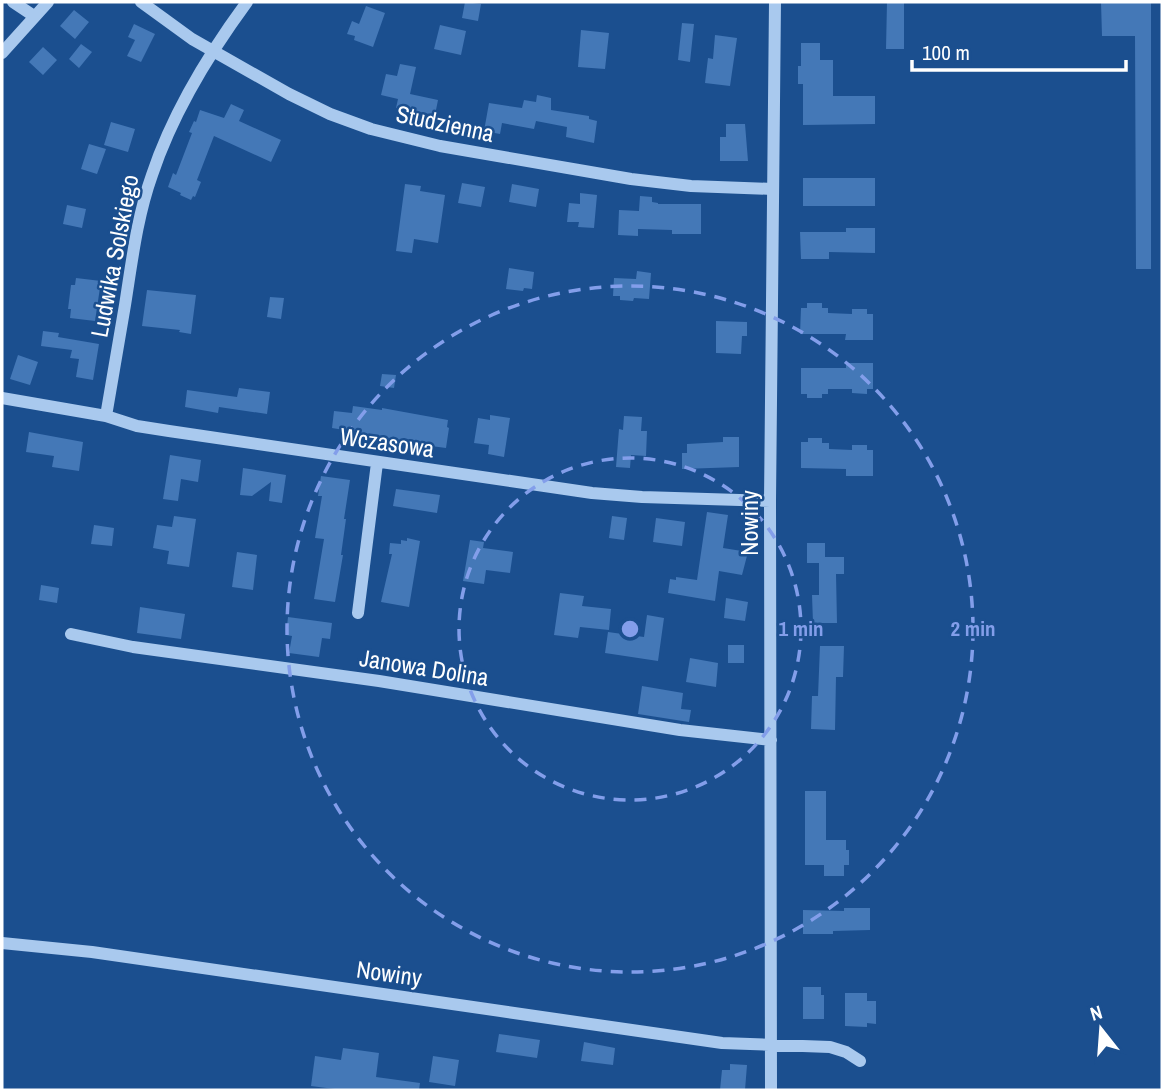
<svg xmlns="http://www.w3.org/2000/svg" width="1164" height="1092" font-family="'Archivo Narrow',sans-serif">
<style>
.building{fill:#4478b7}
.lines{fill:none;stroke-linecap:round;stroke-linejoin:round}
.minor{stroke:#a9c9ee;stroke-width:12}
.ring{fill:none;stroke:#839eea;stroke-width:3.5;stroke-dasharray:12 9}
.labels{text-anchor:middle;stroke-width:5;stroke-linejoin:round;paint-order:stroke}
.street-label{font-size:24px;fill:#fff;stroke:#1b4f8f}
.centre{fill:#839eea;stroke:#1b4f8f;stroke-width:3.5}
.ring-label{font-size:21px;text-anchor:middle;font-weight:bold;fill:#839eea;stroke:#1b4f8f;stroke-width:5;stroke-linejoin:round;paint-order:stroke}
</style>
<rect width="100%" height="100%" fill="#1b4f8f"/>
<path class="building" d="M465 2 481 4 478 21 462 18Z
M887 2H904V49H886Z
M1101 2H1151V269H1136L1135 36H1102Z
M366 6 385 13 373 47 354 40 355 36 347 34 352 21 359 24Z
M74 10 89 22 75 39 60 26Z
M682 23 694 24 690 62 678 60Z
M134 24 155 34 141 62 127 56 135 40 128 37Z
M440 25 466 31 461 55 434 49Z
M581 30 609 33 605 69 578 67Z
M715 35 737 38 730 86 705 83 708 58 713 59Z
M801 43H820V60H833V96H875V124L803 125V84H798V66H801Z
M81 44 92 52 79 68 69 59Z
M43 47 57 60 43 75 29 62Z
M400 64 416 67 410 94 438 100 435 115 396 108 398 99 381 95 386 74 397 76Z
M537 95 551 98V110L589 116V119L597 121 594 143 566 137 567 127 536 121 534 129 502 123 500 134 484 131 489 103 522 108 524 100 536 102Z
M231 104 244 110 239 121 281 140 271 162 214 136 197 180 201 182 195 197 193 196 191 200 180 195 181 193 168 187 173 173 176 175 192 133 189 132 194 121 196 122 200 110 224 118Z
M111 122 135 129 128 152 104 145Z
M726 124H745L748 161H720V137H726Z
M89 144 106 149 97 174 81 169Z
M803 178H875V206H803Z
M462 183 485 187 481 207 458 203Z
M405 184 421 186 420 191 445 195 438 243 414 239 412 253 396 251Z
M512 184 539 189 536 207 509 202Z
M580 193 597 195 594 228 578 227 579 222H567L569 203 580 204Z
M640 196 652 197V202L658 203V204H701V234H672V230L638 229V236L618 235 619 210 639 211Z
M67 205 86 209 82 228 63 224Z
M846 228H875V253L829 252V259H801L800 232H846Z
M509 268 534 272 532 289 524 288 523 291 506 289Z
M637 271 651 273 649 299 634 298 633 301 620 300V296H613L614 278 636 279Z
M76 278 101 281 95 321 70 318 71 309H68L71 285H75Z
M147 290 196 295 191 334 179 332 180 330 142 326Z
M270 297 284 298 281 319 267 317Z
M807 303H822V308H828V313L852 314V309H867V314H873V340H845L846 334H800L801 308H807Z
M716 321 747 322V336H742L741 354 716 353Z
M43 331 59 333 58 337 99 344 93 380 76 377 79 359 70 358 72 350 41 346Z
M18 355 38 362 30 385 10 379Z
M846 363H873V389H867V394L852 393V389H828V394H822V398H807V394H801V368H846Z
M382 374 396 375 394 388 380 386Z
M239 388 270 392 267 414 219 407 218 413 185 407 187 390 237 397Z
M353 406 382 410V408L448 420 447 427 449 428 446 448 349 435 350 431 332 428 334 411 352 413Z
M490 415 510 418 504 457 488 454 489 445 474 443 478 418 490 420Z
M624 416 642 417 641 431H647L646 456 631 455 630 468 616 467 619 429 623 430Z
M29 432 83 442 79 471 52 467 54 456 26 452Z
M723 437H739V467L682 469V453H687V444L723 442Z
M808 438H822V443H829V449L852 450V445H867V450H873V476H846V469L801 468V442H808Z
M170 455 201 460 198 482 181 479 178 501 163 499Z
M243 468 286 475 282 503 269 501 271 482 252 496 240 495Z
M321 476 350 480 344 519H346L341 555H343L335 602 314 599 324 539 315 538 322 496H318Z
M396 489 440 495 437 513 393 506Z
M707 512 728 515 723 548 748 552 742 575 719 571 715 601 668 593 670 579 676 580V577L697 580Z
M174 516 196 519 189 567 167 564 169 551 153 548 157 525 172 527Z
M612 516 627 518 624 540 609 538Z
M656 518 685 522 682 546 653 542Z
M94 525 114 528 112 546 91 544Z
M407 538 420 541 409 607 381 602 392 554H389L390 543 401 544V540L407 541Z
M470 540 484 542 483 548 513 552 510 573 486 570 484 584 463 581Z
M807 543H825V557H844V574H836L837 623H813L812 595H819V563H807Z
M237 552 257 555 253 590 232 587Z
M41 585 59 588 57 603 39 600Z
M560 593 584 596 582 606 611 609 609 630 580 627 578 638 554 635Z
M726 598 748 602 745 621 724 618Z
M140 607 185 614 181 639 137 633Z
M647 615 664 618 658 661 605 653 608 632 644 637Z
M288 617 332 623 330 639 322 638 319 657 289 653 292 636 286 635Z
M728 645H744V663H728Z
M820 646H844L843 677H836L835 730 811 729 812 696H818Z
M690 658 718 663 716 687 686 682Z
M642 686 683 693 681 709 691 710 689 722 638 714Z
M805 791H826V840H846V850H849V865H844V876H824V865H805Z
M844 908H870V930L833 931V934H803V910L844 911Z
M803 987H821V995H824V1019H803Z
M845 993H867V1001H876V1024L867 1023V1027L845 1026Z
M499 1034 540 1040 537 1058 496 1052Z
M584 1042 615 1048 613 1065 581 1061Z
M343 1048 379 1053 376 1077 420 1083 419 1090H342L311 1086 315 1056 341 1060Z
M433 1056 459 1060 455 1086 429 1082Z
M730 1064 747 1065 745 1090H720L722 1070H730Z"/>
<g class="lines">
<path class="minor" d="M13 2 34 16
M141 2 192 39 289 94 330 114 371 129 440 146 631 179 691 186 773 189
M2 53 48 2
M2 398 106 416 137 426 169 431 592 493 642 497 770 501
M106 416C112 379 119 342 125 305 132 261 137 217 152 175 173 112 208 55 247 2
M358 613 377 463
M71 634 133 647 379 681 680 730 771 740
M2 943 92 952 722 1043 830 1047 846 1052 860 1061
M771 1090 770 501 775 2"/>
</g>
<g class="ring">
<circle cx="630" cy="629" r="171"/>
<circle cx="630" cy="629" r="343"/>
</g>
<g class="labels">
<g class="street-label">
<text transform="translate(445 124) rotate(12)" y="8">Studzienna</text>
<text transform="translate(115 256) rotate(-79)" y="8">Ludwika Solskiego</text>
<text transform="translate(387 443) rotate(8)" y="8">Wczasowa</text>
<text transform="translate(750 523) rotate(-90)" y="8">Nowiny</text>
<text transform="translate(424 668) rotate(9)" y="8">Janowa Dolina</text>
<text transform="translate(389 974) rotate(8)" y="8">Nowiny</text>
</g>
</g>
<circle cx="630" cy="629" r="10" class="centre"/>
<g class="ring-label">
<text x="801" y="636">1 min</text>
<text x="973" y="636">2 min</text>
</g>
<rect width="1164" height="1092" fill="none" stroke="#ffffff" stroke-width="7"/>
<g transform="translate(1101 1029) rotate(343)" stroke="#1b4f8f" stroke-width="5" paint-order="stroke">
<path d="M0-5L12 26L0 18L-12 26Z" fill="#ffffff"/>
<text y="-10" font-size="19" font-weight="bold" text-anchor="middle" fill="#ffffff">N</text>
</g>
<path d="M912 60v10h214v-10" fill="none" stroke="#ffffff" stroke-width="3.5"/>
<text x="922" y="60" font-size="21" fill="#ffffff" stroke="#1b4f8f" stroke-width="5" paint-order="stroke">100 m</text>
</svg>
